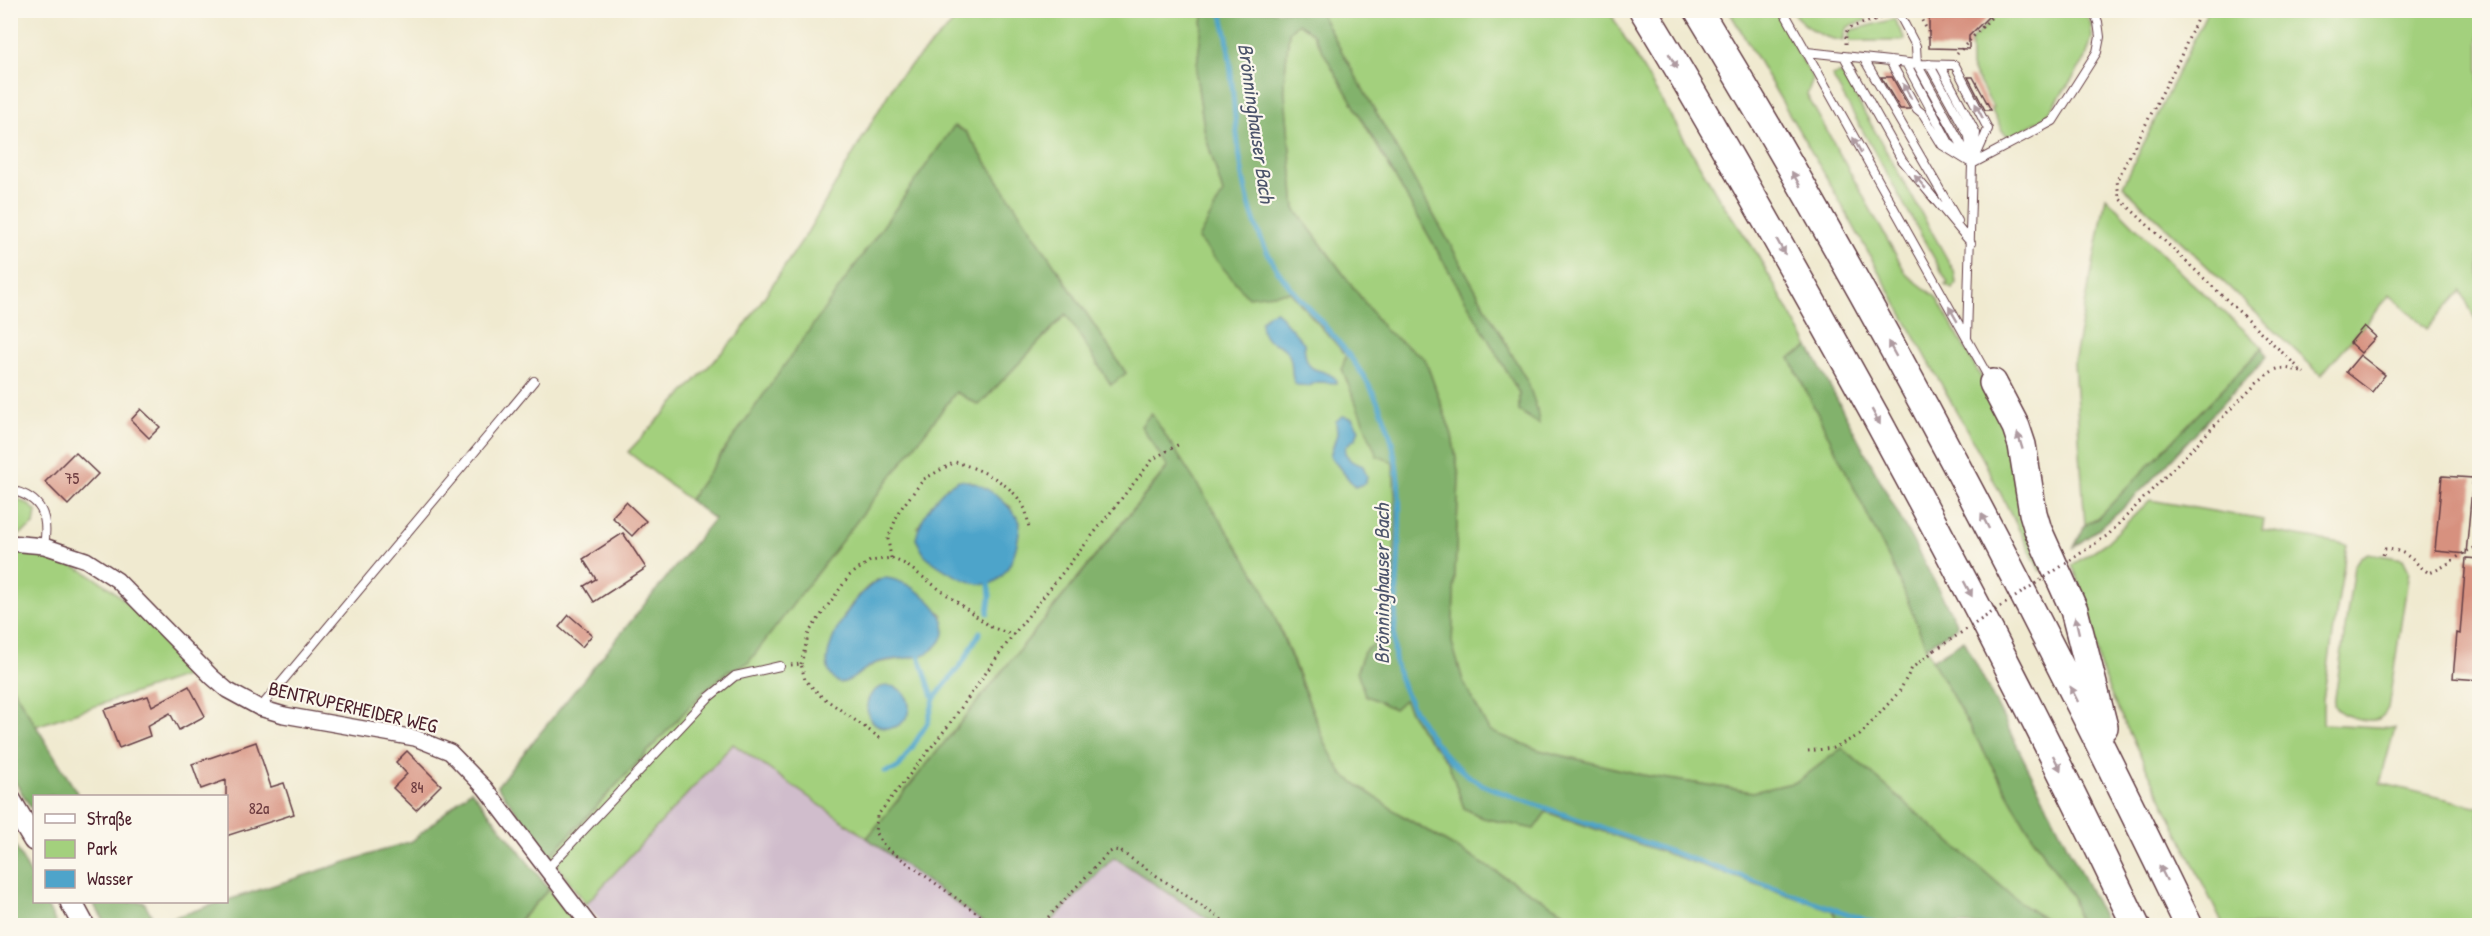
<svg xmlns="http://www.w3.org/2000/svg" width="2490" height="936" font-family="'Patrick Hand',sans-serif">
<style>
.industrial{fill:#d0bdcc}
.green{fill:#a3d07d;stroke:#767854;stroke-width:1.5;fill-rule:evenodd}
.forest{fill:#82b26c;stroke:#66684c;stroke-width:1.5}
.water{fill:#4ea4ca;stroke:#4c627a;stroke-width:1.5}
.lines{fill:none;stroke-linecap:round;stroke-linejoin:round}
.stream{stroke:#4ea4ca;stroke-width:5}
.building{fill:#d7917f}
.lane-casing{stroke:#633d44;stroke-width:10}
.street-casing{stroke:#633d44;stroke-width:18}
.secondary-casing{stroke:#633d44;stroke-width:24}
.highway-casing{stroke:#633d44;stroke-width:30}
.path{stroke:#633d44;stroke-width:3;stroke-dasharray:1.5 4.5;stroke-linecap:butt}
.lane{stroke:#fff;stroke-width:8}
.street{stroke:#fff;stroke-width:15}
.secondary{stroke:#fff;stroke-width:21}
.highway{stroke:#fff;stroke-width:27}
.path-bridge{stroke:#633d44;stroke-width:3;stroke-dasharray:1.5 4.5;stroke-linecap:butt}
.oneway{fill:#ae9aa0}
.labels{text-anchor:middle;stroke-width:4.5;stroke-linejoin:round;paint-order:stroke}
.number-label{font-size:16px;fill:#6d3c40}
.street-label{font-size:20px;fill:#4a1f2b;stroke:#fbf7ec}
.water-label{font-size:21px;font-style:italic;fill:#4c546b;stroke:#fbf7ec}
</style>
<rect width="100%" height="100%" fill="#fbf7ec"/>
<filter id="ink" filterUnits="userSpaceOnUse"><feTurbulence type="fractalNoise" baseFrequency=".0167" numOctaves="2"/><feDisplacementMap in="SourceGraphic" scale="12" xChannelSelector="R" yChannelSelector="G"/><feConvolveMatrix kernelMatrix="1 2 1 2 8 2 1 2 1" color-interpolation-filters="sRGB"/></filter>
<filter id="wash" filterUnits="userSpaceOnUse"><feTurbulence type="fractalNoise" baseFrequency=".008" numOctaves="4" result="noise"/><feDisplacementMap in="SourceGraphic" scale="24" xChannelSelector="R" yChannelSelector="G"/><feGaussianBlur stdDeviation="1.35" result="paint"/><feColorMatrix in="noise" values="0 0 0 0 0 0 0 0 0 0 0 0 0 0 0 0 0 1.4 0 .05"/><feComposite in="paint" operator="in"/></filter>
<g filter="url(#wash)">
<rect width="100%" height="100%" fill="#f0ead0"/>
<path class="industrial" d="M733 744 942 890 987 925H603L586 904Z
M1113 856 1217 925 1048 926Z"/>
<path class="green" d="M2001 10 2084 11 2091 24 2092 38 2085 60 2046 117 2010 137 2003 132 1991 109 1993 107 1971 67V40Z
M2208 10 2479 11V327L2461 291 2427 329 2390 295 2321 375 2123 186Z
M969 11H1199L1203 16 1196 74 1205 134 1223 193 1290 291 1346 355 1393 462 1396 514 1391 632 1364 652 1357 671 1404 700 1420 729 1448 762 1464 808 1483 818 1534 829 1546 812 1834 911 1836 925H1585L1401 815 1342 774 1326 745 1279 625 1141 426 1168 466 867 838 733 744 586 904 550 856 705 690 728 671 748 663 956 392 979 405 1066 314 1111 384 1126 373 966 132 955 126 689 500 628 452 740 333 807 233 897 79 958 18ZM970 481 1011 507 918 527 947 486ZM877 580 906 584 943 615 919 656 876 663 864 670 827 662C833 632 850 597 877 580Z
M1319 11H1609L1719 198 1754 249 1809 347 1790 358 1899 579 1932 660 2025 824 2072 897 2080 925H2055L2024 906 1842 748 1797 782 1753 792 1643 775 1539 750 1489 731 1463 681 1452 643 1459 477 1452 435 1425 359 1385 330 1295 209 1284 82 1289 32 1298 23 1313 34 1519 393V411L1528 383Z
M1729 11H1775L1813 79 1807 95 1907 275 1936 297 1996 404 2046 567 2040 571 1983 459 1825 175Z
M1791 11H1864L1867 15 1865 21C1851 25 1843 25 1844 41 1820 38 1806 28 1791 11Z
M1894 19 1905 39 1902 41H1849V33L1852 30Z
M1838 74H1842L1847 82 1954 271 1956 283 1953 289 1945 285 1948 283 1832 76Z
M2106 197 2182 274 2263 347 2097 519 2085 525 2074 363Z
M11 496 28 504 36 511 34 525 19 535 11 534Z
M2150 500 2264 520 2262 530 2347 544 2323 700V724L2395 728 2380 783 2479 807V925H2223L2111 695 2100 666 2089 606 2072 565 2107 542Z
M11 548C103 561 134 610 194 673L36 726 11 685Z
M2368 553 2403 559 2409 571 2388 708C2386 712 2383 717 2378 719 2368 723 2338 716 2334 705L2354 566 2360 557Z
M549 889 576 925 515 926Z"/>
<path class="forest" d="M1199 11H1319L1528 383 1537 409 1539 424 1519 411V393L1313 34 1298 23 1289 32 1284 82 1295 209 1385 330 1425 359 1452 435 1459 477 1452 643 1463 681 1489 731 1539 750 1642 775 1753 792 1797 782 1842 748 2024 906 2055 925H1836L1834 911 1546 812 1534 829 1483 818 1464 808 1448 762 1420 729 1404 700 1394 709 1365 695 1357 671 1364 652 1391 632 1396 514 1393 462 1377 456 1342 369 1346 355 1290 292 1248 297 1198 239 1223 193 1205 134 1196 74 1203 16Z
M954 126 966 132 1126 373 1111 385 1066 314 979 405 956 392 748 663 728 671 705 690 550 856 497 786 714 519 689 500Z
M1809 347 1958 626 1926 647 1899 579 1790 358Z
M2263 347 2266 356 2262 363C2199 423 2147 497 2074 547L2085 525 2097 519Z
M1151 413 1261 583 1326 745 1342 774 1401 815 1585 925H1217L1114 857 1048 925H987L867 838 1168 467 1141 426Z
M1964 640 2107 925H2080L2072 897 2025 824 1932 660Z
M11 685 79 796H34V813L11 775Z
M471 790 549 889 515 925H107L92 902H144L156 923 412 841Z
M11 838 34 881V902H45L57 925H11Z"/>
<path class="water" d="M1276 311 1304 343C1306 381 1320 363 1336 379V383L1317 382 1309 386 1297 385 1294 382C1290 373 1294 362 1288 353 1277 337 1262 349 1261 322L1268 314Z
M1343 416 1352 418 1359 429 1356 438 1346 446 1345 453 1351 461 1363 466 1367 476 1366 483 1355 487 1330 456 1337 434 1336 421Z
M959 480C984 481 1008 502 1020 522 1019 542 1012 574 992 583 975 590 937 567 925 555 921 550 919 544 916 539 920 517 939 489 959 480Z
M885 578C912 579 970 623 932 650 915 662 892 656 874 664 862 669 852 683 839 683 833 679 829 675 828 668 822 643 860 583 885 578Z
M867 707a21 21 0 1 1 42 0a21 21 0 1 1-42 0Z"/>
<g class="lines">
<path class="stream" d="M1221 10 1227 37C1237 111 1234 194 1272 261 1285 285 1306 303 1323 324 1352 356 1376 389 1389 431 1406 487 1398 549 1396 606 1395 625 1392 647 1396 665 1401 687 1410 704 1421 722 1435 745 1454 767 1476 781 1487 788 1502 792 1514 797L1883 926
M988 613 990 597 989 584
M919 656 934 699
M885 772 898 768 913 746 928 722 934 699 963 662 980 632"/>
</g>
<g id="blocks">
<path class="building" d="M1929 10H1995L1969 36V49L1929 48Z
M1881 77H1892L1910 109H1900Z
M1968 77H1973L1991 110H1985Z
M2364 326 2376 337 2361 353 2350 343Z
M2360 355 2385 375 2372 392 2346 372Z
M141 409 160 427 149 438 131 420Z
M75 452 98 474 68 505 45 482Z
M2442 476 2473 478 2466 554 2435 551Z
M626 502 646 521 632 536 612 517Z
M623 533 646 568 594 602 584 586 596 579 583 559Z
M2466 558 2480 559V680L2453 678 2457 633 2460 634Z
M569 615 592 635 582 647 559 627Z
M189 686 205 716 179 730 170 713 147 726 150 736 119 748 104 710 148 696 152 706Z
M256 742 271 787 284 783 294 814 226 836V780L201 789 192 764Z
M407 751 441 785 416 810 393 788 407 774 396 762Z"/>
</g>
</g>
<g filter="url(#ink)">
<use href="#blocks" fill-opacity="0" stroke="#633d44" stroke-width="1.5"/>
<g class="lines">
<g class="lane-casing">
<path id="lane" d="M1783 10 1990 380
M1897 10 1916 46 1917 64 1970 160
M1807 52 1917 64 1955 65 1988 129 1973 163
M1845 58 1902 160 1971 243
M1864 59 1958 221
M1890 61 1917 109 1923 114 1942 145 1971 163
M1906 63 1949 143 1958 151
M1929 64 1969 136 1972 164 1967 338
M1940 65 1976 133 1974 151
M1972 164 2053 121 2097 52 2100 37 2098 22 2093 10
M10 490C42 497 49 516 44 546
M260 708 534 381
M547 869 708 698 735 676 780 666"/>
</g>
<g class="street-casing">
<path id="street" d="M10 543 44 546 86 560 117 580 212 677 227 690 260 708 284 715 415 738 450 752 485 788 590 926"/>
</g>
<g class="secondary-casing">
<path id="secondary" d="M10 800 34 840
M71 902 84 926"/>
</g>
<g class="highway-casing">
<path id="highway" d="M1643 10C1705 111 1763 215 1821 318 1933 517 2038 720 2136 926
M1698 10C1878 306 2038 614 2189 926
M1993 383 2016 427 2022 445 2033 513 2038 530 2074 610 2104 727"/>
</g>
<path class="path" d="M1869 10 1875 22
M1916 10 1928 31V39
M2201 10 2180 58 2117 180 2119 198 2304 373
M1846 44C1846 39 1845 33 1848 29 1851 26 1878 20 1886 15
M1957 54 1998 10
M2477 464 2480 419
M2383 555 2385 549C2409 550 2412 562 2429 573 2448 567 2461 551 2480 546
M2075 557 2108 535 2256 383C2275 369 2277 364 2301 372
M891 558 888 539 899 511 924 479 955 462C981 469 1012 483 1025 509 1027 514 1028 522 1029 528
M801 664 809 632 849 576 870 561 891 558 905 564 991 627 1013 635
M791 665 801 664 805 680 821 696 880 738
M1808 751 1833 748 1860 735 1899 692 1912 668 1935 650
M995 926 885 847 875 832 877 816 948 726 1013 635 1153 459 1181 443
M1040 926 1108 853 1114 850 1120 851 1231 926"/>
<use href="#lane" class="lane"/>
<use href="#street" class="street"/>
<use href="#secondary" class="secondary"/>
<use href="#highway" class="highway"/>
<path class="path-bridge" d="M1935 650 2074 558"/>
</g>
<defs><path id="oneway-solid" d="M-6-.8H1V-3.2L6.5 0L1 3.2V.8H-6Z" transform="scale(1.5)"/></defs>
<g class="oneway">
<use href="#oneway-solid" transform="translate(1673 61) rotate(60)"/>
<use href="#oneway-solid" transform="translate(1907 91) rotate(-119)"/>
<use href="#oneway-solid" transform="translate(1979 111) rotate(-117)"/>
<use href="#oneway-solid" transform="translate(1857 145) rotate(-119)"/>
<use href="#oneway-solid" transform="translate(1796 179) rotate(-120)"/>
<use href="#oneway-solid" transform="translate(1920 182) rotate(-130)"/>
<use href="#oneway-solid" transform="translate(1781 247) rotate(61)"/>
<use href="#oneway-solid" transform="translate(1953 314) rotate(-120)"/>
<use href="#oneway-solid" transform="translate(1892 349) rotate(-119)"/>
<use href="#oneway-solid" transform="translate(1876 417) rotate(61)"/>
<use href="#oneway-solid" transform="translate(2020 441) rotate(-107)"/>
<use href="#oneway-solid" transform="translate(1985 521) rotate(-117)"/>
<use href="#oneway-solid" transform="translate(1968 589) rotate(62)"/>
<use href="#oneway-solid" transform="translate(2077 625) rotate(-103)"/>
<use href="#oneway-solid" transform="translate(2074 694) rotate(-117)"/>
<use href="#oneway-solid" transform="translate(2057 763) rotate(63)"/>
<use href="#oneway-solid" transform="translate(2163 873) rotate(-116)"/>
</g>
</g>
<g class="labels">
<g class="number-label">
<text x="72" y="484">75</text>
<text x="417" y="793">84</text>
<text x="259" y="814">82a</text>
</g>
<g class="street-label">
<text transform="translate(353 707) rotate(13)" y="7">BENTRUPERHEIDER WEG</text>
</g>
<g class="water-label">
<text transform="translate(1256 123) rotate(82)" y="7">Brönninghauser Bach</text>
<text transform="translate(1382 584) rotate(-90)" y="7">Brönninghauser Bach</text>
</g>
</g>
<rect width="2490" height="936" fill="none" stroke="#fbf7ec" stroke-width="36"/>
<rect x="33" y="795" width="195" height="108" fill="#fbf7ec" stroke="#b4a19f" stroke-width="1.5"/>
<rect x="45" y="814" width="30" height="9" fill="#ffffff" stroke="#b4a19f" stroke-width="1.5"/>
<text x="87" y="825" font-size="18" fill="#4a1f2b">Straße</text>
<rect x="45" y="840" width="30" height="18" fill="#a3d07d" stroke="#b4a19f" stroke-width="1.5"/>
<text x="87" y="855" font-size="18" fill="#4a1f2b">Park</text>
<rect x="45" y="870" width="30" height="18" fill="#4ea4ca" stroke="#b4a19f" stroke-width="1.5"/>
<text x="87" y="885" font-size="18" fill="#4a1f2b">Wasser</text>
</svg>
